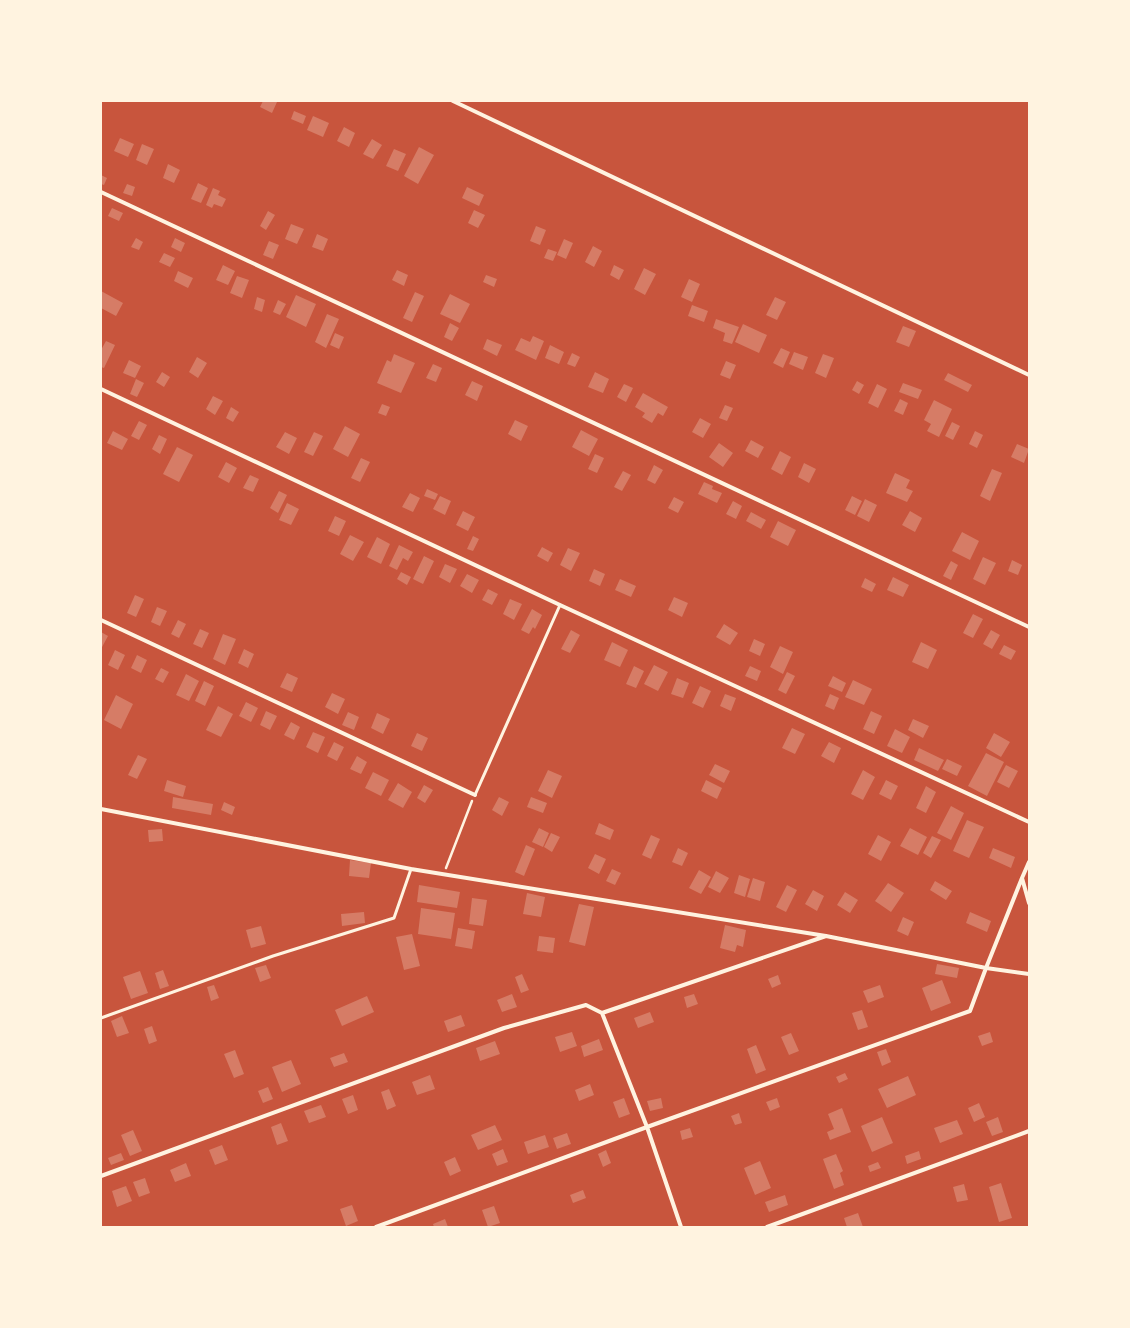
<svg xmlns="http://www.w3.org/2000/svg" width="1130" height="1328" font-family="'Noto Sans',sans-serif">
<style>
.building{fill:#d67c66}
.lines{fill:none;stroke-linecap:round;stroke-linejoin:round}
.path{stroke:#fff3e0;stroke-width:2.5}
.service{stroke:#fff3e0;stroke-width:3}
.minor{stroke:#fff3e0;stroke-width:4}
</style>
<rect width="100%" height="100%" fill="#c8553d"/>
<path class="building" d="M263 101H275L277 102 272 113 260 107Z
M294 111 306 116 303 124 291 119Z
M313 116 329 123 323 137 307 130Z
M344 127 355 133 349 147 337 141Z
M120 138 134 144 128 157 114 151Z
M372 139 382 145 373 159 363 154Z
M142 144 154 149 147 165 136 160Z
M419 147 434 155 418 184 404 176Z
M394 149 406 154 398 171 386 166Z
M168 164 180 170 174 183 163 178Z
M101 175 107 178 104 185 101 184Z
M198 183 208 188 201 203 191 199Z
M127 184 135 187 132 196 123 193Z
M467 187 484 195 479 206 462 198Z
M213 188 220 191 218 195 226 199 222 207 214 204 212 208 206 205Z
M112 208 123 213 119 221 108 216Z
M474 210 485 215 478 228 468 223Z
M268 211 275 215 266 230 260 226Z
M291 224 304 229 297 244 285 239Z
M536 226 546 230 540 245 530 241Z
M317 234 328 239 323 251 312 247Z
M136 238 143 242 139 250 131 247Z
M175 238 185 243 181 252 171 247Z
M564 239 573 243 566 259 557 255Z
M269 241 279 245 273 259 263 255Z
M593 246 602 251 594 267 585 262Z
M548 249 557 252 553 261 544 258Z
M164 253 175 258 170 267 159 262Z
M223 265 235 271 228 285 216 280Z
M614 265 624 270 619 280 610 275Z
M644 268 656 274 645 295 634 289Z
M397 270 408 275 404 286 392 280Z
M178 271 193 278 188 288 174 281Z
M486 275 497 279 494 287 483 282Z
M237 276 249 280 242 298 230 293Z
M689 279 700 284 692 302 681 297Z
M101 291 123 303 116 316 101 308Z
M415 292 424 296 412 322 403 318Z
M450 294 470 304 460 323 440 314Z
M296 295 316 304 306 327 286 317Z
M257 297 265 300 262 312 254 309Z
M775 297 786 302 777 320 766 315Z
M278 300 286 304 280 315 273 312Z
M692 305 708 311 704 322 688 316Z
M327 314 339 319 326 348 315 342Z
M716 319 739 327 732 344 723 341 725 333 713 328Z
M450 323 459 328 452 341 444 337Z
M743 324 767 335 759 353 735 342Z
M903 326 916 331 909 347 896 342Z
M335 333 344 337 339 349 330 345Z
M533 336 544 341 536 360 515 350 521 338 530 342Z
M487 339 502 345 497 356 483 349Z
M106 341 115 345 104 368 101 367V350Z
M550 345 564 352 559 364 545 358Z
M781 348 790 352 783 368 773 363Z
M794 352 808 357 803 370 789 364Z
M572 353 580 357 575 367 567 364Z
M394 354 415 363 401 393 377 383 387 360 391 362Z
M823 354 834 358 826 378 815 373Z
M197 357 207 363 198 378 189 372Z
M129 360 141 366 135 378 123 373Z
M726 361 736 365 730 379 720 375Z
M433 364 442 368 436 382 426 378Z
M162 372 170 377 164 387 156 382Z
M595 372 609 379 603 393 588 387Z
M948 373 972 385 968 392 944 380Z
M136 379 144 383 137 397 130 394Z
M472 381 483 386 477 401 465 395Z
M857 381 864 385 859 394 852 390Z
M903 383 922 390 918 399 899 392Z
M624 384 633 388 626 402 617 397Z
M877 384 887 389 878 408 868 403Z
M643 393 668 407 663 416 658 413 652 423 642 417 645 413 635 407Z
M213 396 223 401 215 415 206 409Z
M900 399 908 403 903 415 894 411Z
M934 400 952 409 939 437 927 431 931 424 924 420Z
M382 404 390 407 386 416 378 413Z
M725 405 733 408 727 421 719 418Z
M231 407 239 412 233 422 226 418Z
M700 418 711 424 703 438 692 432Z
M515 420 528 426 521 441 508 434Z
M139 421 147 425 139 440 131 436Z
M952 422 960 426 953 440 945 436Z
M345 426 360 434 348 457 333 449Z
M581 430 598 439 589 456 572 447Z
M113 431 128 439 122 450 107 443Z
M975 431 983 435 977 448 969 444Z
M285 432 297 438 289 454 276 447Z
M314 432 323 436 313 456 304 452Z
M159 435 167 439 160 454 152 449Z
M751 440 764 447 758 458 745 451Z
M719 443 733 453 723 467 709 457Z
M1017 444 1029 449 1024 463 1011 457Z
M177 447 193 455 179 482 163 474Z
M780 451 791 457 782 475 771 469Z
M595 454 604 458 597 473 588 469Z
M361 458 370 462 360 482 351 478Z
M226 462 237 468 229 483 218 477Z
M804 463 816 469 809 483 798 477Z
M654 465 663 470 655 484 647 480Z
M992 469 1002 473 990 501 980 496Z
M623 471 631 475 622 491 614 487Z
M895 473 910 480 906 488 913 491 907 502 886 493Z
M250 475 259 479 253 492 243 488Z
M704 482 713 486 712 489 722 493 717 503 698 494Z
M427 489 438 494 435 500 424 496Z
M279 491 287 495 278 513 270 508Z
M410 493 420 498 413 512 402 507Z
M440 496 451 501 445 515 433 509Z
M852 496 862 501 855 515 845 510Z
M674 497 684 502 678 513 668 508Z
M865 499 877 505 869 522 857 516Z
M733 501 742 506 736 519 726 514Z
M287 503 299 509 291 525 279 520Z
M463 511 475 517 468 531 456 525Z
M910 511 922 518 915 532 902 525Z
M751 512 766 520 761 529 746 521Z
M335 516 346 521 339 536 328 531Z
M778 521 796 530 788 546 770 537Z
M962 532 979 541 970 560 952 551Z
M350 535 364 542 353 561 340 554Z
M473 536 479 539 473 551 467 549Z
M377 537 390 544 381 564 367 557Z
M399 545 413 552 408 561 403 558 397 570 389 566Z
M542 547 553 553 548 562 537 556Z
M568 548 580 553 571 571 560 565Z
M424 556 434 561 423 584 413 579Z
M983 557 996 563 985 585 973 579Z
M1012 560 1022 565 1018 575 1008 571Z
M951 561 958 565 951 580 943 576Z
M445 564 457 569 450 583 439 577Z
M594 569 605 574 600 586 589 581Z
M401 572 411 577 407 585 397 579Z
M467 574 479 580 472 593 460 586Z
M893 577 909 585 903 597 887 590Z
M865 578 876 584 872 592 861 587Z
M620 579 636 586 631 597 615 590Z
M488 589 498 594 492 605 482 600Z
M135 595 144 599 136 617 127 613Z
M674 597 688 603 682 617 668 610Z
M510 599 522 604 514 620 503 614Z
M157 607 167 611 160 626 151 622Z
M532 609 542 615 535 629 533 627 529 634 521 630Z
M973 614 983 619 973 638 963 633Z
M178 620 186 624 179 638 171 634Z
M724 624 738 633 730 645 716 637Z
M200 629 209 633 202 648 193 644Z
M571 630 580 635 570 653 561 649Z
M991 630 1000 635 992 649 983 644Z
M101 632 108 636 101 649Z
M223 634 236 639 225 665 213 659Z
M754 639 765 644 760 656 749 651Z
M612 642 628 650 620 667 604 660Z
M921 642 937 650 928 669 912 662Z
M1004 645 1016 651 1011 660 999 654Z
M780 646 793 652 783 674 770 667Z
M244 649 254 654 248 668 238 663Z
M115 650 125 655 118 670 108 665Z
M137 655 147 660 141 673 131 668Z
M654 665 668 672 658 691 644 684Z
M634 666 644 671 636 688 626 684Z
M750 666 761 671 757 681 745 676Z
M161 668 169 672 163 683 155 679Z
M787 672 795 676 786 694 778 690Z
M287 673 298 678 292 692 280 687Z
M186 674 199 681 189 701 176 695Z
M833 676 846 683 842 692 828 686Z
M677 678 689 683 683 698 671 694Z
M853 680 872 689 864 705 845 697Z
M204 681 214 686 205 706 195 701Z
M700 686 711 691 703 708 692 703Z
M332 693 345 699 338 714 325 707Z
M725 694 736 698 731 711 720 706Z
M830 694 839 698 834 710 825 706Z
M116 695 133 704 121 729 104 720Z
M246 702 258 708 251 722 239 716Z
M218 706 233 714 221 737 206 730Z
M266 711 277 716 270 730 260 725Z
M871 711 882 716 874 734 863 729Z
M348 712 359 717 354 730 342 725Z
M377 713 390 719 383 734 371 728Z
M913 719 929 726 923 738 908 730Z
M291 722 300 727 294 740 284 735Z
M792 728 805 734 795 754 782 748Z
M895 729 910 737 902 753 887 746Z
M313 732 325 737 318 753 306 747Z
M417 733 428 738 422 751 411 746Z
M994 733 1010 742 1001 757 986 748Z
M334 742 344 747 337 761 327 756Z
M829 742 841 748 834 763 821 756Z
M919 748 944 760 938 771 914 760Z
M986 753 1004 762 987 796 968 786Z
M138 755 147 759 137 779 128 775Z
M357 756 367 762 361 774 350 769Z
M947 759 962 766 957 776 942 769Z
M715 764 730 771 724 783 709 775Z
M1006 765 1018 771 1009 788 997 782Z
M548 770 562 776 552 798 538 791Z
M863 770 875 777 863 800 851 794Z
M373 772 389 780 381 796 365 788Z
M167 780 186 786 183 797 164 791Z
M706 780 722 788 717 799 701 791Z
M886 780 898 786 891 800 879 794Z
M398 783 412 792 403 808 388 800Z
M424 785 433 790 425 803 417 798Z
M926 786 936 792 926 813 916 808Z
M173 797 213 804 211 815 172 808Z
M499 797 509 802 502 816 492 810Z
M531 797 547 803 543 813 527 807Z
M224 802 235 807 232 815 221 810Z
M951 806 964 813 951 840 937 833Z
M967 820 984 827 969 858 953 851Z
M599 823 614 830 610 840 595 834Z
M539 828 549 833 543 847 532 842Z
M910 828 927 837 918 855 900 846Z
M162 829 163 841 149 842 148 830Z
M551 833 560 837 552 852 544 847Z
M651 835 660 839 651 859 642 855Z
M878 835 891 842 881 861 868 854Z
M932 836 941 840 931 858 923 853Z
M526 845 535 849 524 876 515 872Z
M678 848 688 853 682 866 672 862Z
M993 848 1015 857 1011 868 989 858Z
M595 854 606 859 599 874 588 868Z
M350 860 371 863 369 878 349 876Z
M612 869 621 873 615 885 606 881Z
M699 870 711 877 701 894 689 888Z
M716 871 729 878 720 893 708 887Z
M739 875 750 879 745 897 734 893Z
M753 878 765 882 760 901 747 897Z
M935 881 952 891 946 900 930 890Z
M888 883 904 893 891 912 875 901Z
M419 885 460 892 457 908 417 902Z
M787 885 797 890 786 912 776 907Z
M813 890 824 896 817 911 805 904Z
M845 892 858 900 850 913 837 905Z
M527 893 545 897 541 917 523 914Z
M472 898 487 900 483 926 469 924Z
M579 904 594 907 585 946 569 942Z
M421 908 455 913 451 939 418 934Z
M364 912 365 923 342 926 341 914Z
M970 912 991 921 987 932 966 923Z
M903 917 914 922 908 936 897 931Z
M725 925 746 930 743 947 737 945 735 952 720 948Z
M261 926 266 944 251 948 246 930Z
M458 928 475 931 472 949 455 946Z
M412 934 420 966 404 970 396 937Z
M539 936 555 938 553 953 537 951Z
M937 964 959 968 957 978 935 974Z
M266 965 271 978 260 982 255 968Z
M163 970 169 986 160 989 155 973Z
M140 971 148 993 131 999 123 977Z
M522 974 529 990 521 993 515 977Z
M778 975 781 984 772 988 768 979Z
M942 980 951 1003 931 1011 922 988Z
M214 985 219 998 211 1001 207 987Z
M880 985 884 997 868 1003 863 991Z
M512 994 517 1007 502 1012 497 1000Z
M694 994 698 1004 687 1008 684 997Z
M367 996 374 1012 342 1026 335 1010Z
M862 1010 868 1027 858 1030 852 1013Z
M650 1012 654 1022 638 1028 634 1018Z
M461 1015 465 1026 448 1032 444 1021Z
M122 1016 129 1033 117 1037 111 1021Z
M152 1026 157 1041 149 1044 144 1029Z
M572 1032 577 1046 560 1052 555 1037Z
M990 1032 993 1042 982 1046 978 1036Z
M791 1033 799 1051 789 1055 781 1037Z
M599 1039 603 1050 584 1057 581 1046Z
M495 1041 500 1054 480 1061 476 1048Z
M756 1045 766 1070 756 1074 747 1049Z
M886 1049 891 1062 882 1066 877 1052Z
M235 1050 244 1074 234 1078 224 1054Z
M344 1053 348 1062 334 1067 330 1058Z
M291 1060 301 1084 282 1092 272 1067Z
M845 1073 848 1079 839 1083 836 1077Z
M430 1075 435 1089 417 1095 412 1082Z
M908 1076 916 1095 887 1108 878 1089Z
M590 1084 594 1095 579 1101 575 1090Z
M268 1087 273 1099 263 1103 258 1091Z
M389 1089 396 1106 387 1110 381 1092Z
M353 1095 358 1110 348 1114 342 1099Z
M624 1098 630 1114 619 1118 613 1102Z
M661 1098 663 1108 650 1111 647 1101Z
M777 1098 780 1107 770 1111 766 1102Z
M979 1103 985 1117 974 1122 968 1108Z
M321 1105 326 1117 309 1123 304 1111Z
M842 1108 851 1132 830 1140 827 1132 834 1129 828 1114Z
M739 1113 742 1123 735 1125 731 1116Z
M882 1117 893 1143 872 1152 861 1126Z
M998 1117 1003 1132 992 1136 986 1122Z
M957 1120 963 1134 940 1143 934 1128Z
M281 1123 288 1141 277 1145 271 1127Z
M495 1125 502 1140 478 1150 471 1135Z
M690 1128 693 1137 682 1140 680 1131Z
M133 1130 142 1151 130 1156 121 1135Z
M567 1133 571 1144 557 1149 553 1138Z
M545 1135 549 1147 528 1154 524 1142Z
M222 1145 228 1160 215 1165 209 1150Z
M503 1149 508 1162 497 1166 492 1154Z
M606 1150 611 1163 603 1167 598 1154Z
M919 1151 921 1159 907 1164 905 1156Z
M121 1153 124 1160 111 1165 108 1158Z
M836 1154 843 1171 840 1173 844 1185 834 1189 823 1159Z
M455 1157 461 1171 450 1176 444 1162Z
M760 1161 771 1188 755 1195 744 1168Z
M878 1162 881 1168 870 1172 868 1166Z
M186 1163 191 1176 175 1182 170 1170Z
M145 1178 150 1193 139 1197 133 1182Z
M1001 1183 1012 1218 999 1222 989 1187Z
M964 1184 968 1200 957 1202 953 1187Z
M126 1186 132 1201 117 1207 112 1191Z
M583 1190 586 1198 573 1203 570 1195Z
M785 1195 788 1205 769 1212 765 1202Z
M352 1205 358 1221 346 1226 340 1209Z
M494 1206 500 1223 488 1227 482 1210Z
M858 1213 863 1227H847L844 1218Z
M445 1219 448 1227H434L433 1224Z"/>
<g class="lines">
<path class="path" d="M446 868 472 801"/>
<path class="service" d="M475 795 560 605
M101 1018 273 956 394 918 411 869"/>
<path class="minor" d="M453 101 1029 375
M101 192 1029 627
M101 389 560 605 1029 822
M101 620 475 795
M101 809 411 869 826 936 986 968 1029 974
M1029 862 1022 878 1029 903
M602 1013 647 1127 681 1227
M101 1176 504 1028 586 1005 602 1013 826 936
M376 1227 647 1127 970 1011 986 968 1022 878
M767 1227 1029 1131"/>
</g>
<rect width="1130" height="1328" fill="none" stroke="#fff3e0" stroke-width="204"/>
</svg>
